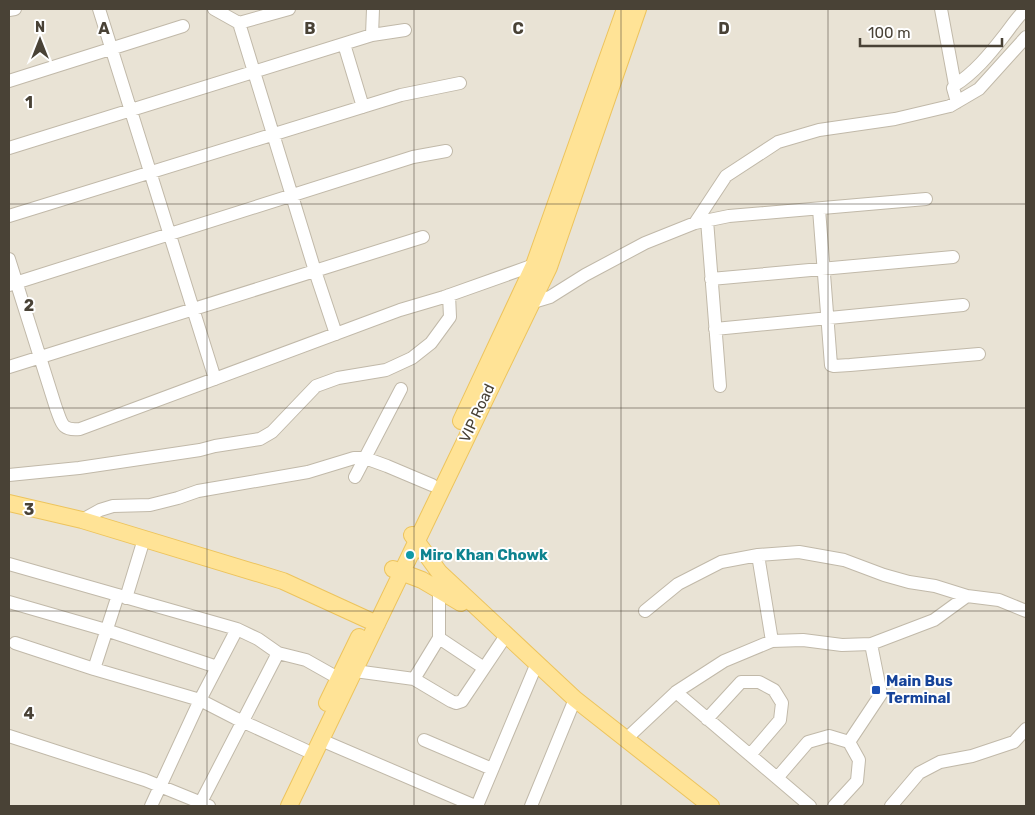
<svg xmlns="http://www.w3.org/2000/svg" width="1035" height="815" font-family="Rubik,sans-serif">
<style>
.residential{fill:#e9e3d5}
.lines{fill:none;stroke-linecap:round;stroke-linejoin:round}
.minor-casing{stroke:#c1b9a9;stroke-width:14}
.major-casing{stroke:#edc45d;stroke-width:18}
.minor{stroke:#fff;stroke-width:12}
.major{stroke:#ffe396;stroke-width:16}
.grid{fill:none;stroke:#494236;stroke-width:1;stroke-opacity:0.55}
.culture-dot{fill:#0f9aa8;stroke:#fff;stroke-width:2}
.transit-dot{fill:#1a4fb4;stroke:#fff;stroke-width:2}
.labels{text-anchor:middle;stroke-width:4;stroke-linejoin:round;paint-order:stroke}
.street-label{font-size:15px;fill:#494236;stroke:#fff}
.culture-label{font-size:15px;font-weight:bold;fill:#0d838f;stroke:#fff;text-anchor:start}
.transit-label{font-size:15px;font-weight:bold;fill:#164399;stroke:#fff;text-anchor:start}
.grid-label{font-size:16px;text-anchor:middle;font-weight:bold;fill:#494236;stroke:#fff;stroke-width:4;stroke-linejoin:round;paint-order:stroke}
</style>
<rect width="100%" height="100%" fill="#f5f1e8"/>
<path class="residential" d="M9 9H1026V806H9Z"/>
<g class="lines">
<g class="minor-casing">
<path id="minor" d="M99 9 215 379
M214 9 239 23 289 9
M941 9 955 85
M9 10 15 9
M239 23 315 271 336 334
M372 35 373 9
M344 44 363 107
M9 81 183 26
M957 102 953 88 955 85C974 73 989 55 1003 37 1011 27 1017 17 1026 9
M9 148 372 35 405 30
M819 209 831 365 834 366 850 365 979 354
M9 216 401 95 460 83
M707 220 720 386
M695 223 726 176 778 142 819 130 895 119 950 106 979 89 1026 37
M9 259 56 408C62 423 61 431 80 429L400 310 444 297 534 265
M711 279 953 257
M9 285 413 157 446 151
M527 302 530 303 550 297 585 275 645 243 695 223 729 216 926 199
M715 329 963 305
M9 367 423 237
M9 475 79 468 200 450 215 446 260 439 272 432 316 386 338 378 386 370 412 358 431 343 450 317 449 295
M355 477 401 389
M82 520 100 510 113 506 150 505 178 498 198 491 308 472 354 458H365L387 466 432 485
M758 555 772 641
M9 564 237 629 258 639 278 653 306 660 338 678
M126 598 144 539
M9 602 106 630 217 667
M645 611 678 584 721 562 758 555 799 552 844 560 884 575 909 582 935 586 967 596 999 600 1026 611
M439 638 484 668
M15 643 94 669 200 700 235 718 305 750
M94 669 118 595
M355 671 414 679 451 701 456 703 462 701 507 634
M414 679 439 638V589
M676 692 810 806
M707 719 741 682H759L774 690 782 703 780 720 750 755
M9 736 145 780 209 806
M626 739 676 692 724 661 772 641 803 640 842 645 871 644 934 620 967 596
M321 740 475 806
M424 740 492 769
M849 742 881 694 871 644
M777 778 808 742 829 736 849 742 859 760 857 781 834 806
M151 806 200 700 237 629
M199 806 278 653
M477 806 537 663
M531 806 575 699
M891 806 919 773 940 762 972 756 1014 742 1026 729"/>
</g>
<g class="major-casing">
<path id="major" d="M461 421 534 265 625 9
M9 503 82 520 283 581 377 624
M412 535 439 572 575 699 711 806
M393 569 422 580 461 603
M327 703 359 637
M289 806 549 267 638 9"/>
</g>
<use href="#minor" class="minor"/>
<use href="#major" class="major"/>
</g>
<path class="grid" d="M207 9V806M414 9V806M621 9V806M828 9V806M9 204H1026M9 408H1026M9 611H1026"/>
<circle class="culture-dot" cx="410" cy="555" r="5"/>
<rect class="transit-dot" x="871" y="685" width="10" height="10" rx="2.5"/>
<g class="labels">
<g class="street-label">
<text transform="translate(477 413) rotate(-65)" y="5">VIP Road</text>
</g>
<g class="culture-label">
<text x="420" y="560">Miro Khan Chowk</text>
</g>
<g class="transit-label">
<text x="886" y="686">Main Bus<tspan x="886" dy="17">Terminal</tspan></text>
</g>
</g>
<g class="grid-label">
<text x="104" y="34">A</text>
<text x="310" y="34">B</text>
<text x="518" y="34">C</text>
<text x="724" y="34">D</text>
<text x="29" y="108">1</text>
<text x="29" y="311">2</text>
<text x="29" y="515">3</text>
<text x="29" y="719">4</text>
</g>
<rect width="1035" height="815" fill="none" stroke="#494236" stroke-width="20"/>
<g transform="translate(40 40)" stroke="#ffffff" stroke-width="4" paint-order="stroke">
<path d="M0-4L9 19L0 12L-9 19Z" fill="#494236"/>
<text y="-8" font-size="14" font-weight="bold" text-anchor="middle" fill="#494236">N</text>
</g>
<path d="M860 38v8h142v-8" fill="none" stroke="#494236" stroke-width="2.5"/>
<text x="868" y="38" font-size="15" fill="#494236" stroke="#ffffff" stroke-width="4" paint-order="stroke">100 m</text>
</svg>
